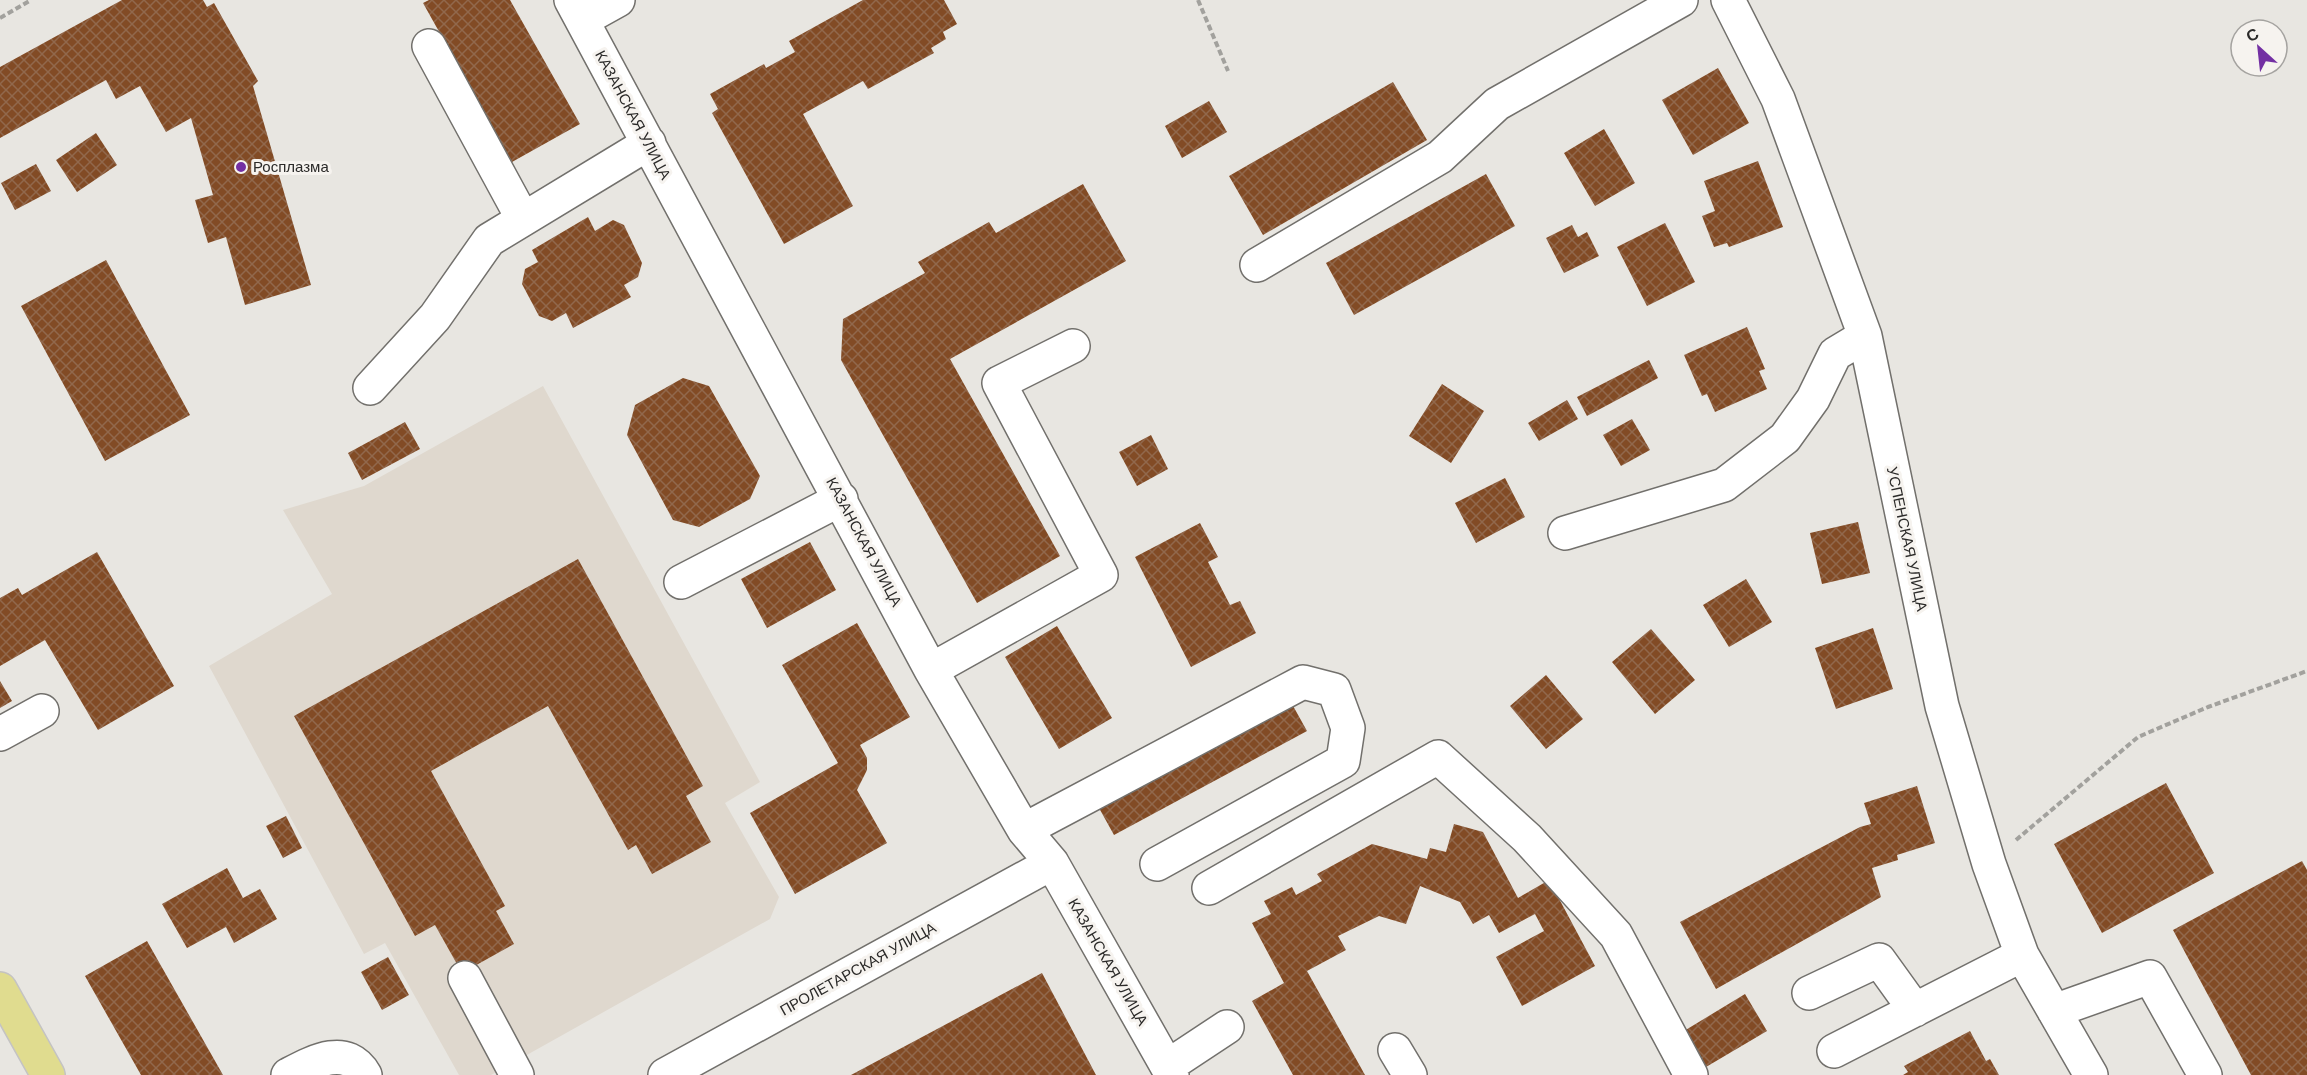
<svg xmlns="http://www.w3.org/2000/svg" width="2307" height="1075" font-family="'DM Sans',sans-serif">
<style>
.built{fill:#dfd8ce}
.building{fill:url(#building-cross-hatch)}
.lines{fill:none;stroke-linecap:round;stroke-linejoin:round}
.minor-casing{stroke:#72706c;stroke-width:36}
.major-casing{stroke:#c4c3c3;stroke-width:36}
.path{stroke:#a2a19d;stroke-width:4;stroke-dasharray:6 3;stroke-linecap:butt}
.minor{stroke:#fff;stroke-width:33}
.major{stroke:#e0dc8f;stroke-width:33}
.poi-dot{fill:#732fa3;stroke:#f6f3ef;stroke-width:2}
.labels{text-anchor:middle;stroke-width:6;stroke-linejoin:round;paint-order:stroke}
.street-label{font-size:15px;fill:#2b2a29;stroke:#f6f3ef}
.poi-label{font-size:15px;fill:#2b2a29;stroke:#f6f3ef;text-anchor:start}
</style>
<defs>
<pattern id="building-cross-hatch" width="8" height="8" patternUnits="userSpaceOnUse" patternTransform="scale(1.5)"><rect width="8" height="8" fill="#824b25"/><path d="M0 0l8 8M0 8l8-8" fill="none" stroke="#91684c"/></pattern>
</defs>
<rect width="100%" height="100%" fill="#e8e6e1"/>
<path class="built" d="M543 386 760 782 725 803 779 897 770 919 491 1075H459L385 943 364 954 209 666 332 594 283 510 364 486Z"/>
<path class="building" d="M122 0H203L207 7 214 3 258 81 253 86 311 285 245 305 226 237 208 243 195 200 213 195 191 118 166 132 140 86 116 99 106 80 0 138V67Z
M429 0H510L580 124 512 162 423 3Z
M863 0H944L957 24 943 32 946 39 931 48 934 53 868 89 863 81 803 114 853 206 784 244 712 113 718 109 710 94 764 64 766 68 795 52 789 41Z
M1718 68 1749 123 1693 155 1662 100Z
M1393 82 1427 140 1263 235 1229 176Z
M1209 101 1227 132 1182 158 1165 126Z
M1604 129 1635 183 1595 206 1564 153Z
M96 133 117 165 77 192 56 160Z
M1758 161 1783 227 1729 247 1727 243 1714 247 1702 216 1715 211 1704 181Z
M36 164 51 191 15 210 1 183Z
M1486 174 1515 226 1354 315 1326 263Z
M1083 184 1126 261 950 359 1060 556 977 603 841 360 843 319 925 273 918 262 989 222 996 233Z
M588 217 595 231 613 220 624 225 642 263 638 277 624 285 631 297 573 328 566 313 552 321 539 316 522 284 525 269 538 262 532 250Z
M1665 223 1695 282 1647 306 1617 247Z
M1572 225 1578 237 1587 232 1599 256 1564 273 1546 238Z
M106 260 190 415 105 461 21 306Z
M1747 327 1765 369 1759 371 1767 389 1715 412 1707 394 1702 396 1684 355Z
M1649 360 1658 378 1587 416 1577 397Z
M683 378 709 386 760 476 750 499 699 527 673 520 627 435 635 405Z
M1442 384 1484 411 1451 463 1409 436Z
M1567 400 1578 419 1539 441 1528 423Z
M1632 419 1650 450 1621 466 1603 435Z
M405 422 420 449 362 480 348 453Z
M1151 435 1168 469 1137 486 1119 452Z
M1505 478 1525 517 1476 543 1455 503Z
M1858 522 1870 573 1822 584 1810 533Z
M1200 523 1218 557 1208 562 1230 605 1240 601 1256 633 1191 667 1135 557Z
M810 542 836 590 767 628 741 579Z
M97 552 174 686 98 730 45 640 0 666V598L18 588 22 595Z
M578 559 703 786 686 796 711 842 652 874 636 845 628 850 548 706 431 771 505 906 496 911 514 944 462 973 435 925 415 936 294 716Z
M1746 579 1772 622 1729 647 1703 605Z
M857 623 910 717 860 745 867 758V770L857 790 887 843 795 894 750 813 838 763 782 665Z
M1057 626 1112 718 1059 749 1005 657Z
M1873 628 1893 689 1836 709 1815 648Z
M1651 629 1695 680 1655 714 1612 662Z
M1546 675 1583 719 1546 749 1510 706Z
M0 681 12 701 0 708Z
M1292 704 1307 731 1114 835 1099 808Z
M2166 783 2214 873 2102 933 2054 844Z
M1917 786 1935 843 1897 855 1898 860 1872 868 1881 897 1716 989 1680 922 1860 827 1871 824 1864 803Z
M286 816 302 848 283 858 266 826Z
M1454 824 1483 832 1518 898 1549 880 1595 966 1522 1006 1496 957 1544 931 1535 914 1499 933 1489 915 1473 924 1460 902 1420 886 1406 924 1379 916 1338 936 1346 950 1307 971 1365 1075H1293L1252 1001 1284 983 1252 923 1271 914 1264 901 1292 887 1296 895 1322 881 1317 874 1372 844 1427 859 1430 848 1446 852Z
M2302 861 2307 870V1075H2251L2173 930Z
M227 868 243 898 260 889 277 919 234 943 226 927 187 948 162 904Z
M147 941 223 1075H141L85 976Z
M388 957 409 995 382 1010 361 972Z
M1042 973 1096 1075H851Z
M1745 994 1767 1031 1706 1067 1684 1031Z
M1970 1031 1986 1061 1990 1059 1999 1075H1903L1908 1072 1904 1066Z"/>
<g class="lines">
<g class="minor-casing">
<path id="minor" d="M571 0 931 670 1024 830 1052 863 1172 1075
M1728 0 1778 99 1865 336 1942 706 1989 864 2022 955 2091 1075
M582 20 618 0
M429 46 523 219
M1257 265 1440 157 1497 104 1681 0
M370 388 435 317 489 240 649 143
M1565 533 1724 485 1785 438 1813 399 1835 354 1865 336
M681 582 841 499
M931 670 1101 575 999 383 1073 346
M0 734 42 711
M1024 830 1303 682 1334 690 1348 728 1343 761 1157 864
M1209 888 1438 757 1527 838 1616 935 1691 1075
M465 978 517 1075
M1809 993 1879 960 1915 1010
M2054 1011 2150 977 2205 1075
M1395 1050 1410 1075
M1834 1051 2022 955
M1168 1066 1227 1027
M288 1075C313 1062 347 1043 365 1075
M665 1075 1052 863"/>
</g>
<g class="major-casing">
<path id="major" d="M0 989 48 1075"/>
</g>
<path class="path" d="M1198 0 1228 71
M0 18 31 0
M2016 840 2138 737 2208 707 2307 671"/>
<use href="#minor" class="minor"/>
<use href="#major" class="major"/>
</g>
<circle class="poi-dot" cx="241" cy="167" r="6"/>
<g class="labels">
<g class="street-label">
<text transform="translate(633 115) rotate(62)" y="5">КАЗАНСКАЯ УЛИЦА</text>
<text transform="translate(1907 539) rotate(78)" y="5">УСПЕНСКАЯ УЛИЦА</text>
<text transform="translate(864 542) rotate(62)" y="5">КАЗАНСКАЯ УЛИЦА</text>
<text transform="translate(1108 962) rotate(60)" y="5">КАЗАНСКАЯ УЛИЦА</text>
<text transform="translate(858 969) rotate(-29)" y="5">ПРОЛЕТАРСКАЯ УЛИЦА</text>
</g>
<g class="poi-label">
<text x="253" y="172">Росплазма</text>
</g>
</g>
<g transform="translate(2259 48) rotate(333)"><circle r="28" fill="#f6f3ef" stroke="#a5a3a0" stroke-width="1.5"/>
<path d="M0-4.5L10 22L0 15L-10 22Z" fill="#732fa3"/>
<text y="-9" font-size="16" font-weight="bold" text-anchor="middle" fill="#2b2a29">С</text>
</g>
</svg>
